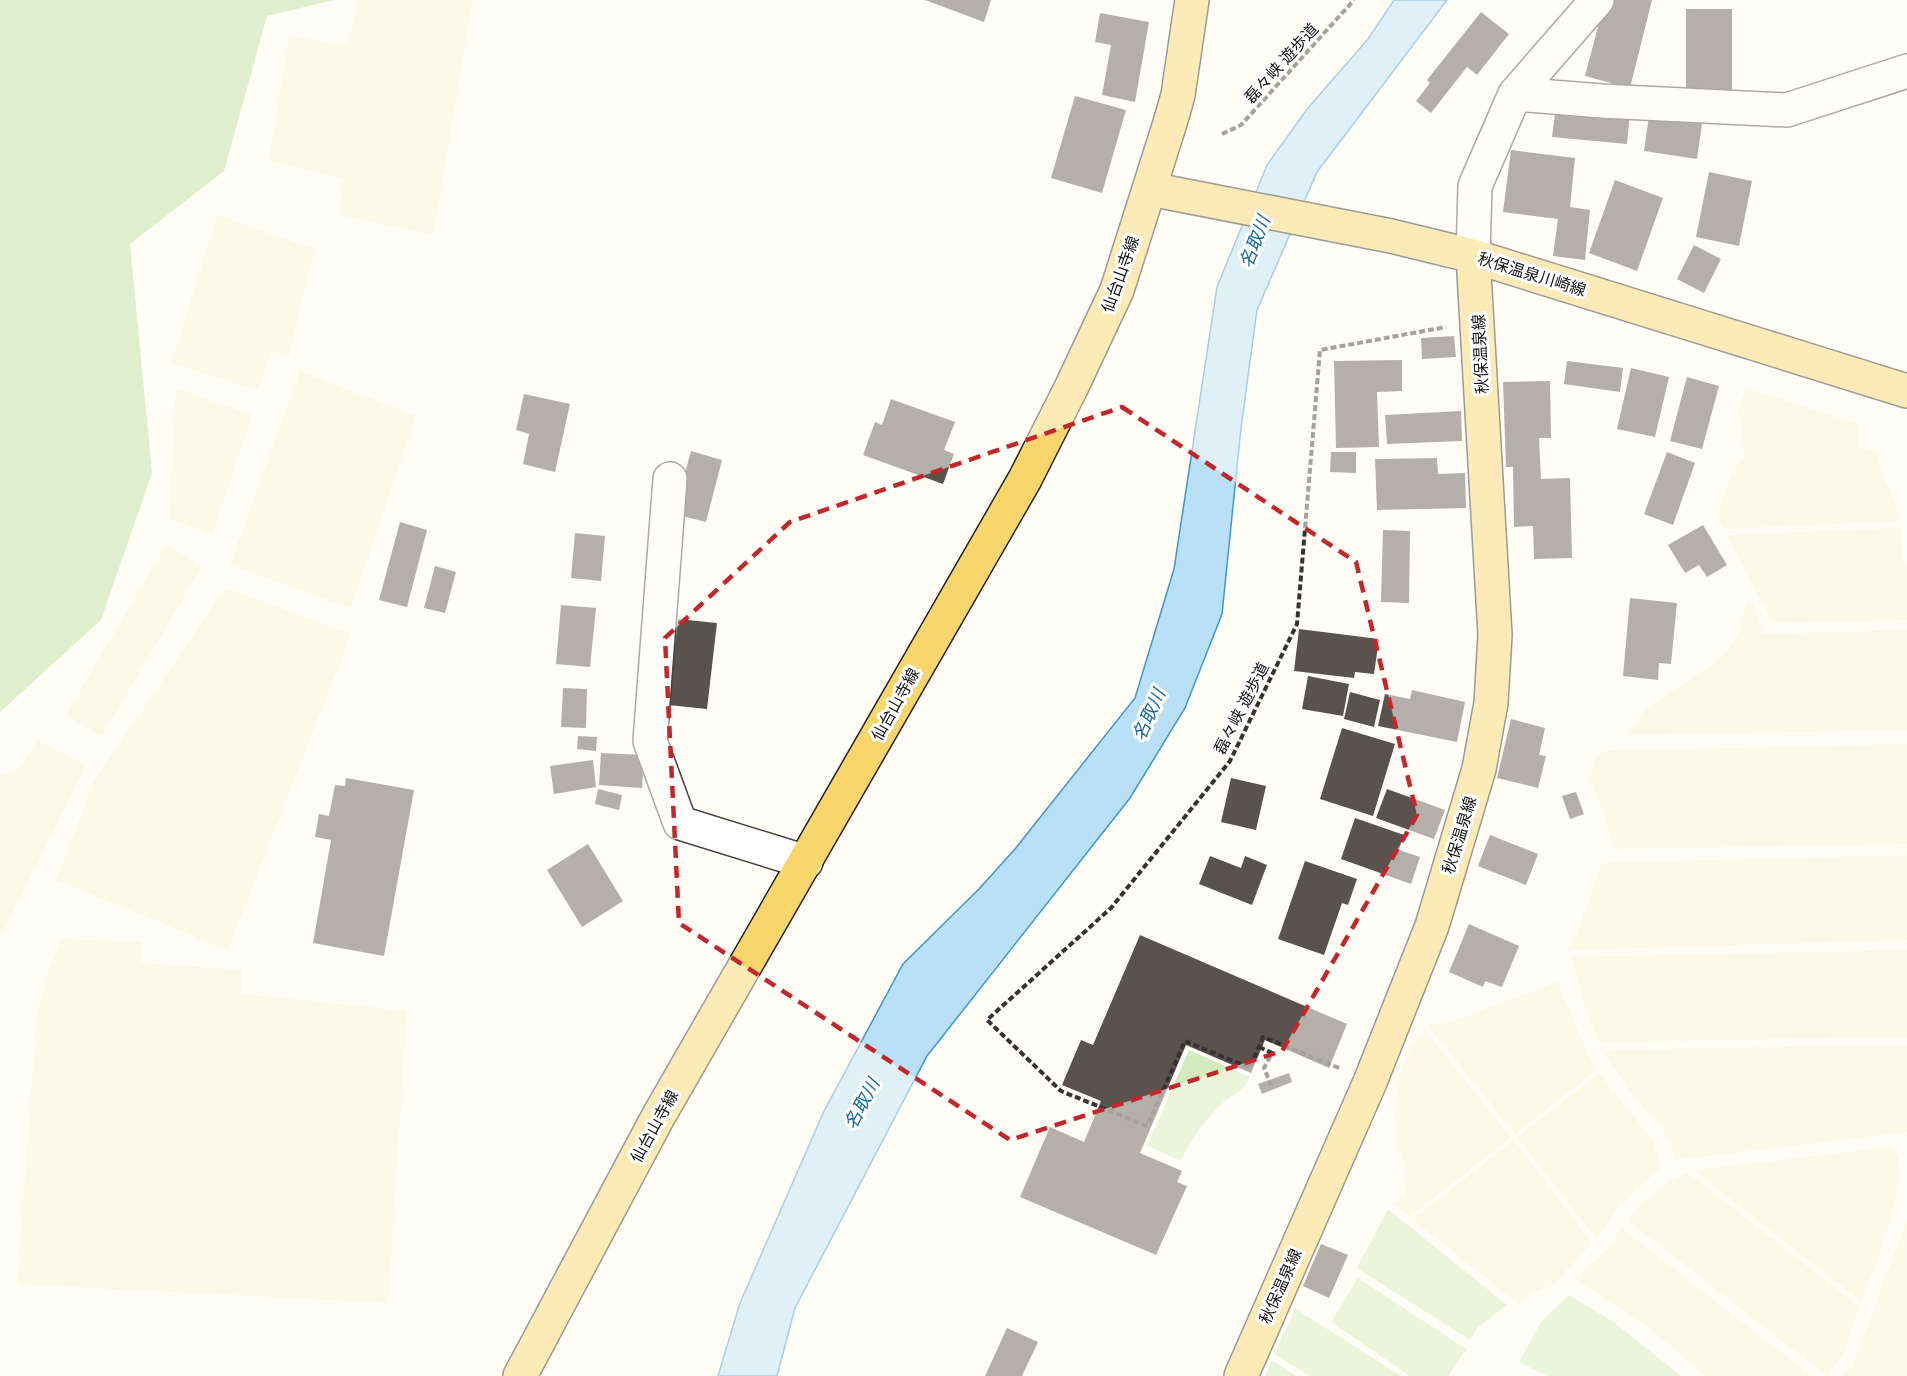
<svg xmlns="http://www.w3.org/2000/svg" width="1907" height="1376" font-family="'Libre Baskerville','Noto Sans JP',serif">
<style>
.farmland{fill:#f6f3d4}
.green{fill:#d5ebbd}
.forest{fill:#b9dc9c}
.water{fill:#b9e0f7;stroke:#3f96cf;stroke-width:1.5}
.building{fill:#5a524d}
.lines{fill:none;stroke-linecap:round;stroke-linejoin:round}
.minor-casing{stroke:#444;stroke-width:36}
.major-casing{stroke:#222;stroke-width:36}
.path{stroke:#333;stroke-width:4;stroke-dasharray:6 3;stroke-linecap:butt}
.minor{stroke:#fff;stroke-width:33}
.major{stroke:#f9d66b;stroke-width:33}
.marked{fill:none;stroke:#c4262e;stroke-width:4.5;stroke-dasharray:12 8;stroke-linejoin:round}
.labels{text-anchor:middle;stroke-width:6;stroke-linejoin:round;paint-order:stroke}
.street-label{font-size:16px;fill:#111;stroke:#fff}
.water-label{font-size:18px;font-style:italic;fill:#1768a6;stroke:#fff}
</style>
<rect width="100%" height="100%" fill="#fffdf5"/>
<path class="farmland" d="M357 0H473L434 235 339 215 344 179 269 161 289 36 348 46Z
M217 215 314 249 289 357 272 351 257 390 172 363Z
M300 371 416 416 351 608 230 565Z
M176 388 252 415 212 535 169 518Z
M1746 388 1858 424 1859 449H1875L1885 481 1896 504 1898 521 1724 529 1719 521 1720 510 1730 476 1744 457 1739 407Z
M1901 528 1903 557 1907 569V620L1773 623 1727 535Z
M166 545 202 566 102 736 66 715Z
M226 588 351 634 228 950 56 880 94 781Z
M1746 603H1753L1763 634 1907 630V730L1628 735 1643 712 1718 661 1738 637Z
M37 740 86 765 0 939V776L21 768Z
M1907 744V844L1616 849 1590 778 1595 759 1605 751Z
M1907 855V940L1571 950 1602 863Z
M62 939 141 942V963L241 970V994L407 1011 388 1303 17 1284 37 1014 49 969Z
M1907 950V1037L1598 1042 1584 1005 1572 957Z
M1557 982 1595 1071 1515 1134 1428 1025 1448 1023Z
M1425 1030 1511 1138 1410 1216 1395 1204 1404 1194 1407 1173 1394 1133 1396 1103 1401 1070 1412 1044Z
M1907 1045V1132L1675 1160 1671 1144 1661 1126 1639 1103 1602 1050Z
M1599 1074 1652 1139 1662 1166 1619 1206 1597 1239 1517 1137Z
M1514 1140 1592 1243 1553 1284 1530 1294 1520 1305 1413 1219Z
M1891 1147 1899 1156 1896 1199 1879 1256 1861 1301 1694 1170Z
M1688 1173 1859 1307 1843 1355 1827 1376 1628 1220 1640 1204 1674 1179Z
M1907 1220V1376H1843L1852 1367Z
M1621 1228 1811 1376H1705L1650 1328 1575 1278 1608 1249Z"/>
<path class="green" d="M1189 1050 1250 1077C1244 1091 1234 1093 1223 1103 1206 1118 1190 1140 1181 1161L1147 1146Z
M1388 1209 1507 1305 1476 1329 1470 1340 1357 1268Z
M1358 1278 1466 1349 1448 1376H1410L1331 1322Z
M1569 1295 1615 1323 1681 1376H1547L1519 1362 1541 1322Z
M1295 1309H1296L1401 1376H1310L1274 1354Z
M1272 1360 1297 1376H1265Z"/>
<path class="forest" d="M0 0H334L267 16 224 171 130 244 152 473 101 620 0 712Z"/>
<path class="water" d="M1394 0H1447L1317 172 1257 310 1241 428 1222 614 1185 708 1130 798 927 1056 795 1308 777 1376H718L740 1303 824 1111 903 964 979 889 1015 849 1135 698 1174 569 1217 287 1267 165 1308 108 1368 39Z"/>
<path class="building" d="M925 0H991L984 22Z
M1605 0H1652L1630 88 1585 76Z
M1686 9H1732V91H1686Z
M1481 12 1509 34 1477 75 1467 67 1431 113 1416 101 1430 83 1427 80Z
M1100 13 1149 22 1135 102 1102 95 1111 45 1095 42Z
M1075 96 1126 110 1102 193 1051 178Z
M1556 106 1630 113 1627 144 1552 137Z
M1650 109 1703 117 1697 159 1644 151Z
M1511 150 1575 158 1570 207 1590 210 1585 260 1553 256 1558 219 1503 212Z
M1709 172 1752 181 1739 246 1696 237Z
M1615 180 1663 198 1637 271 1589 253Z
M1694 245 1721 259 1704 293 1677 279Z
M1454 336 1456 357 1422 359 1421 338Z
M1402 360V391L1377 392 1379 447 1336 448 1334 361Z
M1567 361 1623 368 1620 392 1564 384Z
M1631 368 1669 377 1655 437 1617 429Z
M1687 377 1719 386 1702 449 1670 441Z
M1550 381 1551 438H1539L1541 479 1570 478 1572 558 1534 559 1533 526 1514 527 1513 467H1506L1503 382Z
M524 394 570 404 555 472 523 464 529 434 516 430Z
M891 399 955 422 944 450 954 454 943 484 863 455 875 422 882 425Z
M1461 411 1462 441 1387 444 1385 415Z
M691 451 722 460 706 522 674 514Z
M1331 452H1356V473L1330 472Z
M1667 452 1695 463 1673 525 1644 514Z
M1437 458 1438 474 1465 473 1466 508 1377 510 1375 459Z
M400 522 427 530 407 607 379 600Z
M1703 525 1727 565 1707 577 1699 565 1685 573 1668 545Z
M1383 530 1410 531 1409 603 1381 602Z
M575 533 605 536 601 581 571 578Z
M435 566 456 572 445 613 424 608Z
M1630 598 1677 603 1671 664 1659 663 1658 680 1623 676Z
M561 605 596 608 590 667 556 664Z
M678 619 717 623 707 709 668 705Z
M1299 629 1379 639 1374 674 1355 672 1354 678 1294 671Z
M1308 676 1349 684 1343 716 1302 709Z
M563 688 587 689 586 728 561 727Z
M1412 690 1465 702 1457 742 1378 726 1385 694 1410 699Z
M1350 692 1380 700 1374 727 1344 719Z
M1511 719 1545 728 1539 755 1546 756 1538 788 1497 778Z
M1342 728 1395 744 1373 816 1320 799Z
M578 736 597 737 596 751 577 749Z
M601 753 644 755 642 788 599 785Z
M593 760 596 787 554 794 550 766Z
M346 778 414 790 384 956 313 943 331 840 315 837 319 814 329 816 335 785 345 786Z
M1231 778 1266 786 1256 830 1221 822Z
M598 789 622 795 619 810 595 804Z
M1387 789 1445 810 1434 839 1376 818Z
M1576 792 1584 814 1570 819 1562 796Z
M1355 818 1404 835 1399 850 1420 857 1411 884 1341 859Z
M1490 835 1538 854 1526 885 1478 866Z
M588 844 623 901 582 927 547 870Z
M1210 856 1241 868 1245 856 1267 865 1252 905 1199 884Z
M1305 861 1357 879 1348 905 1342 903 1324 955 1278 939Z
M1469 924 1519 946 1502 987 1485 981 1483 987 1449 972Z
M1140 935 1347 1024 1329 1068 1265 1040 1251 1073 1186 1045 1140 1153 1182 1171 1177 1182 1187 1186 1156 1255 1020 1197 1050 1127 1084 1142 1101 1101 1062 1085 1081 1040 1093 1045Z
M1289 1073 1292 1082 1262 1094 1258 1084Z
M1321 1244 1348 1255 1329 1298 1303 1286Z
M1007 1328 1038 1342 1022 1376H985Z"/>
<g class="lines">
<g class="minor-casing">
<path id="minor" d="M1515 94 1602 101 1787 110 1907 71
M1473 256 1475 186 1515 94 1597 0
M670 479 650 741 680 823 806 862"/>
</g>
<g class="major-casing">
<path id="major" d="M1150 189 1391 236 1473 256 1907 391
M520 1376 658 1117 1025 479 1072 386 1117 290 1170 123 1178 95 1192 0
M1241 1376 1370 1082 1432 926 1479 769 1491 703 1495 635 1473 256"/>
</g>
<path class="path" d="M1222 134 1241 125 1354 0
M1259 1047 1272 1053 1264 1068 1271 1085
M1339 1068 1263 1037 1250 1068 1185 1041 1147 1126 1061 1091 987 1020 1111 908 1230 761 1297 624 1320 350 1446 327"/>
<use href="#minor" class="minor"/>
<use href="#major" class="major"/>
</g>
<path d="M0 0H1907V1376H0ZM1122 407 1356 562 1417 815 1282 1051 1010 1140 679 923 665 638 790 522Z" fill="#fffdf5" fill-opacity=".55" fill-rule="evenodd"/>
<path class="marked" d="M1122 407 1356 562 1417 815 1282 1051 1010 1140 679 923 665 638 790 522Z"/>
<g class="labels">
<g class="street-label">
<text transform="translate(1281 63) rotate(-48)" y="6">磊々峡 遊歩道</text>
<text transform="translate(1120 274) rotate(-70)" y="6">仙台山寺線</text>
<text transform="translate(1532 274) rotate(17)" y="6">秋保温泉川崎線</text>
<text transform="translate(1480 354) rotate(-93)" y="6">秋保温泉線</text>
<text transform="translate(895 704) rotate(-61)" y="6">仙台山寺線</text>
<text transform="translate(1241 708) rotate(-63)" y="6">磊々峡 遊歩道</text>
<text transform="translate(1459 835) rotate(-73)" y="6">秋保温泉線</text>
<text transform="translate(654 1126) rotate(-61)" y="6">仙台山寺線</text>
<text transform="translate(1280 1286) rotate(-66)" y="6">秋保温泉線</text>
</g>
<g class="water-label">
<text transform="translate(1255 242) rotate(-69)" y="6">名取川</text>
<text transform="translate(1149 715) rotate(-66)" y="6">名取川</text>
<text transform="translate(862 1104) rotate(-62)" y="6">名取川</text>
</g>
</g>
</svg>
